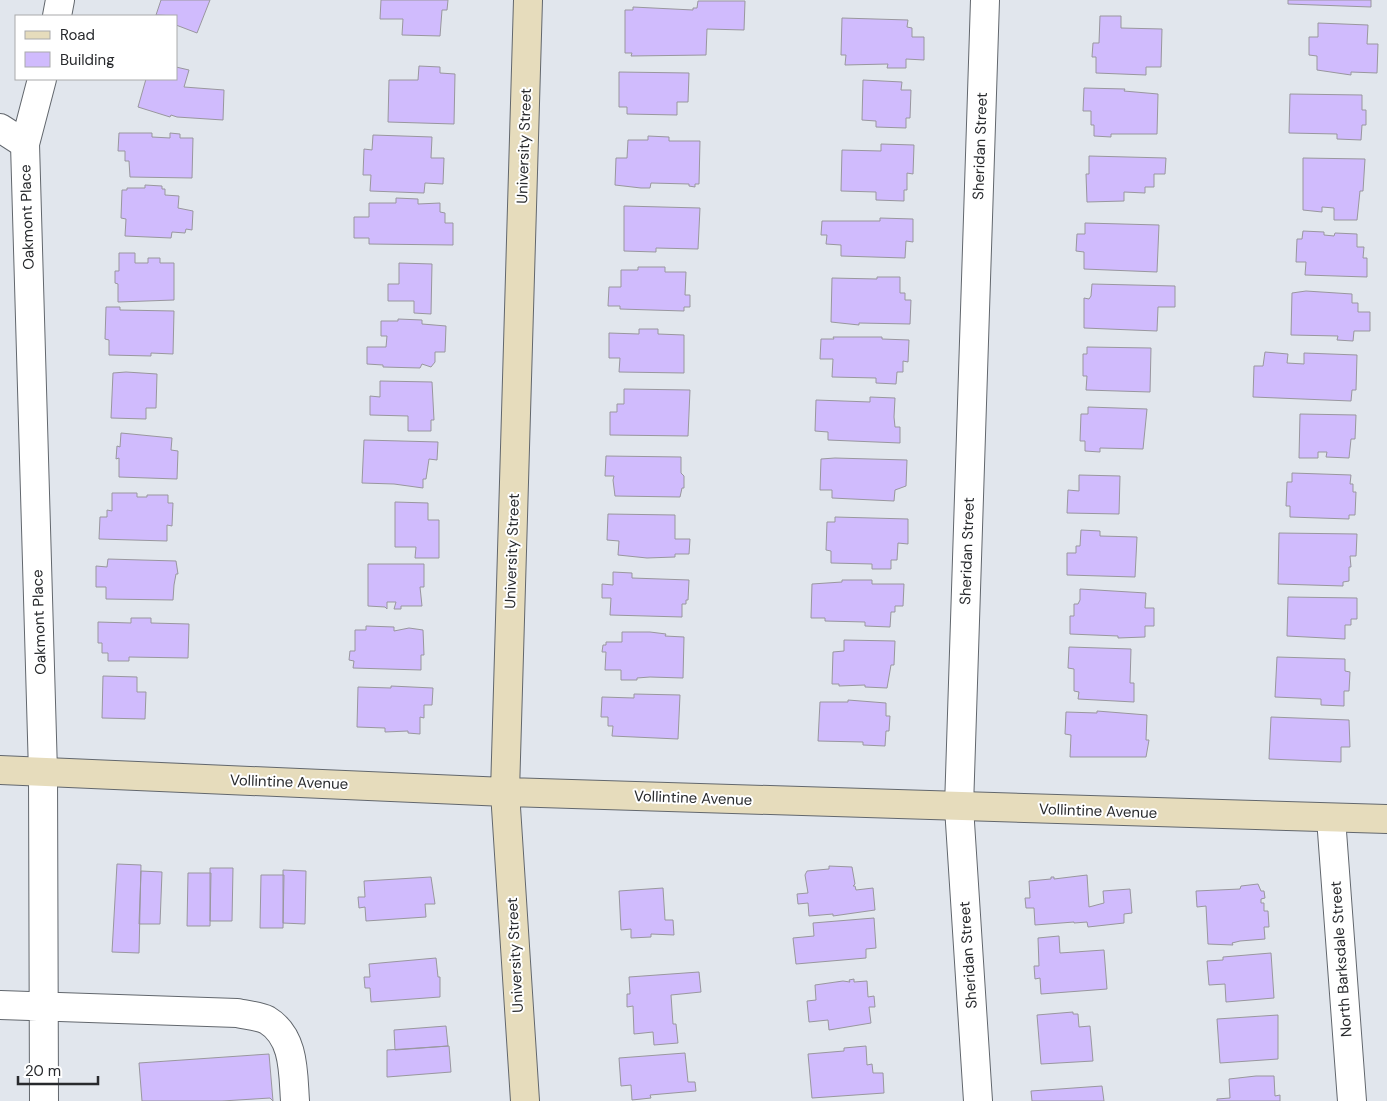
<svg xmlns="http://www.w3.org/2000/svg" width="1387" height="1101" font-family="'DM Sans',sans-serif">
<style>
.building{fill:#d0bbfd;stroke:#99979e}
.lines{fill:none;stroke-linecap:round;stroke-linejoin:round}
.street-casing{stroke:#62676d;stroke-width:30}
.secondary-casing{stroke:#62676d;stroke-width:30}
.street{stroke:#fff;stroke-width:28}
.secondary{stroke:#e6dcbc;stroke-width:28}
.labels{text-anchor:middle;stroke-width:4;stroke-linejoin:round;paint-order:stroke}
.street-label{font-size:15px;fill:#282a2d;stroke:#fff}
</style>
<rect width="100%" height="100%" fill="#e1e6ed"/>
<path class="building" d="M161 0H210L197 33 176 25V16L156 15Z
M381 0H448L447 10H442L440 36 402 35 403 19H380Z
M1288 0H1371V7L1288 4Z
M698 1H745L744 30 707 29 706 55 631 56 632 53H625V10H633V7L693 10V8H697Z
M1100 16H1121V28L1162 29 1161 67H1146V75L1096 73V57H1092L1093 43H1099Z
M842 18 908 20 907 27 912 28V37H924V60L906 59V68H887L888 64 845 65 846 55H841Z
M1318 23 1368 25 1367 44H1378L1377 73 1351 72V75L1317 70V56L1309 55V37H1318Z
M419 66 440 67V73L455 74 454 124 388 122 389 80H418Z
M176 67 189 70 184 87 224 90 223 120 177 117 171 115 170 117 138 107 146 79H176Z
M619 72 689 73 688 102H677V115L627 114V107H619Z
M863 80 902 82 901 90H911L910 118H906V128L876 127V121L862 120Z
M1084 88 1125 89 1124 91 1158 94 1157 134H1111V137L1094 136V125H1091V111H1083Z
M1290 94 1362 95V110H1366V125H1362L1361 140 1337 139V134L1289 133Z
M119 133H152V137L170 138V133L180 134V138H193L192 178 130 177 129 161H125V151H118Z
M373 135 432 137 431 158H444L443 184 425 183 424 193 370 191 371 175H363L364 149 372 150Z
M648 136 669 137V141H700L699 184H695V187L689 186V184L651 183 650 188H641L615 185 616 158H627L628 140H648Z
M881 144 914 145 913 174 907 173V190H904V201L876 200V192L841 191 842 150 881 151Z
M1089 156 1166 158 1165 174H1154V187H1145V193L1124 192V201L1087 202 1086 174H1089Z
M1303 158 1365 159 1363 191H1360L1357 220H1334V208L1322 207V212L1303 210Z
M145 185 162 186V189H165V195L179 196 178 208 193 211 192 230 186 229 185 233 172 232 171 238 125 236 126 219 121 218 122 190H127V188H145Z
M396 198 418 199V204L440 203V212L445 213V223H453V245L369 244V238H354V217H369V203H396Z
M624 206 700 208 698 249 656 248V252L624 251Z
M880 218 913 219V242L906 241 905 258 841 256V245L826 244 827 235H821L822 221H880Z
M1085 223 1159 225 1157 272 1084 269V252L1076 251 1077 234H1085Z
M1303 231 1324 232V235L1334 236 1335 233 1357 234V247H1364L1363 258H1367V277L1305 275 1306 262H1296L1297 239H1302Z
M119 253H135V263H148V258H160V263H174V300L118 302V284L115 283V271H119Z
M399 263 432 264 431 314 414 313V301H388V284H399Z
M638 267H665V272H686L685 295H690V307H684V311L620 309V306H608L609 287H621V270H638Z
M877 277H900V293H905V300H911L910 324 859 323V325L831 322 832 278 877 279Z
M1092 284 1175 286V307H1158L1157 331 1084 328V298L1089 299 1091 296Z
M1306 291 1352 294V303H1358V312H1370V331H1354L1353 341 1337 340 1338 336 1291 335 1292 293Z
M106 307H120V310L174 311 173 354 151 353V356L109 355V340L105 339Z
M398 319 422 320V324L446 326 445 352H435V362L431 367 422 364 420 368 383 367V365L367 364V347H386L387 336H381V321H398Z
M639 329H658V334L684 335V373L619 372 620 358H609V333L639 334Z
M833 337H882V339L909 340 908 362 903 361V372H897L896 384 876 383V378L832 377 833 359H820L821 339H834Z
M1087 347 1151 348 1150 392 1086 390 1087 376H1083V354H1087Z
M1265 352 1288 354 1287 363 1304 364V353L1357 355 1356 390H1352L1351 401 1253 397 1254 366H1263Z
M126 372 157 374 156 408H146V419L111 418 113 373Z
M380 381 432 382 434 420H431V431H408V416L370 415V396L380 397Z
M624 389 690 390 688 436 610 435V412H617V404H624Z
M870 397 895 398 894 417 895 427H900V443L828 440V432L815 431 816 400 870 402Z
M1088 407 1147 409 1143 449 1100 448V452L1085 451V441H1080L1081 414H1088Z
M1300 414 1356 415 1355 439H1351L1349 458 1326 457 1327 452H1318V458H1299Z
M121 433 172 438 171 450 178 451 177 479 119 477V458L116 459 117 446 120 447Z
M364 440 438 442 437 460 429 459 426 479H423V488L394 484 362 483Z
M606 456 681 457V473L684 476V488H682L680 497 615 496 613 480 614 476H605Z
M835 458 907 460 906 486 895 490 894 501 832 498V490H820L821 459Z
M1292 473 1351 475 1350 484H1353V492H1356L1355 515H1349V519L1290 517V506H1286L1287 482H1292Z
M1079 475 1120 476 1119 514 1067 513 1068 490 1079 491Z
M112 493H137V497H147V495H168V503H173L172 526 167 525V541L99 539 100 517H107V510L112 511Z
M395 502 428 503V520H439V558H415L416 547H395Z
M608 514 675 515V539H690L689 554H675V557L647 558 618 555 619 541 607 540Z
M835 517 908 519V544L898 543 897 560H891V569H872V564L831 563V551L826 550 827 522H835Z
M1081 530 1100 531V536L1137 537 1135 577 1067 575V553H1076V546H1080Z
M1279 533 1357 534 1356 556H1350L1351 567H1349V581L1343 582V586L1278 584Z
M108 559 176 561 178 574H176L174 585 173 600 106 599V587H96V566L107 567Z
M368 564H424V587H420L422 606H401V609H394L396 602H387V609L385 607 368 606Z
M613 572 632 573V578L689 580 688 600H686V604H682V617L610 615 611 598H602V584L613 585Z
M842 580H872V584H904L903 606H895V612H891L890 627 865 626V622L825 621V618H811L812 584 842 582Z
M1080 589 1146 593 1145 608H1154V626H1145V637L1118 638V636L1070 634V616H1074V604H1078L1080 600Z
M1288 597 1357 598V619H1351V625H1345V639L1287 636Z
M131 618H151V623L189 624 188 658 129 657V661H108V653H102V643H98V622L131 623Z
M366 626 394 627V631L409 628 423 630 424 655H421V670L353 668 354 661 349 660 350 651H355V630H366Z
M622 632H650L666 634 665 636 684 637 683 678 650 677 637 678V680H621V670H605L606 652H602L603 645H606V642H622Z
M844 640 895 641 894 665H891L887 688 865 687V685L839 686V684H832L833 652 844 651Z
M1069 647 1131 649 1130 683H1134V702L1078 699 1079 692 1074 691V669L1068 668Z
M1277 657 1345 659V671L1350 672 1349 691H1344V706L1321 705V699L1275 697Z
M103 676 137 677V692H146L145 719 102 718Z
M391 686 433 688 432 705H424V718L420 717V734L408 733V731L385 732V728L357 727 358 687 391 688Z
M634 694 680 695 678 739 612 736 613 726H608V717H601L602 697 634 698Z
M848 700 886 703V716H890L889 731H886L885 746 863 745V742L818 741 820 702H848Z
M1097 711 1147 715 1146 740H1149L1146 757H1070L1071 735 1065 734 1066 712 1097 713Z
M1271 717 1349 720 1350 747H1341V762L1269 759Z
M117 864 141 865 139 953 112 952Z
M829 866 852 867 855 884 853 886H855L856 890 873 888 875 910 833 916V914L809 916 808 903 798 904 797 894 808 893 805 875 807 871 829 869Z
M210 868H233L232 921H210Z
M283 870 306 871 305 924 283 923Z
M141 871 162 872 160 924H139Z
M188 873H211L210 926H187Z
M261 875H284L283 928H260Z
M1087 875 1089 907 1104 903 1103 891 1130 889 1132 913 1124 914V923L1088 927 1087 922 1074 923V922L1035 925 1034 908H1026L1025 898H1030L1029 881 1051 879V877H1054V879Z
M431 877 435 904H425L426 917 366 921 365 907 359 908 358 897H365L364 881Z
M1258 884 1261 891H1264L1265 898 1261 899V903H1264V911H1268L1269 927H1264L1265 939 1240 941 1232 943 1233 945 1208 944 1206 906 1197 907 1196 891 1240 889 1241 886Z
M663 888 665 920H673L674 935 651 934V937L631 938V929L621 930 619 891Z
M874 918 876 948 866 949V958L796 964 793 938 814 936 813 923Z
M1059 936 1060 953 1104 950 1107 989 1041 994 1040 978 1035 979 1034 966H1039L1038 938Z
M1271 953 1274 998 1226 1002 1225 984 1209 985 1207 961 1223 960V957Z
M436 958 438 977H440V997L371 1002 370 988H365L364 977H370L369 964Z
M699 972 701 992 671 995 673 1024H676L678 1043 654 1045 653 1032 634 1034 633 1006 627 1007V994H630L629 977Z
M854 979V982L867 981 868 997 874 996 875 1007H869L871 1023 829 1030 828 1020 809 1022 807 1001 816 1000 815 985 843 981 850 982 849 980Z
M1073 1012V1014H1078L1079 1027 1090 1026 1093 1061 1041 1064 1037 1015Z
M1278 1015V1059L1220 1063 1217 1019Z
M446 1026 448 1046 395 1050 394 1030Z
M449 1046 451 1072 387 1077V1050Z
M866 1046 867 1065 872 1064 873 1073H883L884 1093 812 1098 808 1054 844 1051V1048Z
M685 1053 688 1082H695L696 1091 650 1095 651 1098 632 1100 631 1085 621 1086 619 1058Z
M269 1054 273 1101 270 1098 222 1101H142L139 1063Z
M1256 1076H1274L1275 1096 1280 1095V1101H1217V1099L1230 1098 1229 1079Z
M1102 1086 1104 1101H1032L1031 1091Z"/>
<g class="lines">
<g class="street-casing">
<path id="street" d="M57 16 60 0
M42 79 25 144 43 772 44 1101
M0 128 25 144
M1331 818 1352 1101
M0 1005 237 1013C246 1015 259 1016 267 1020 295 1037 293 1073 295 1101
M978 1101 959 807 985 0"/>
</g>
<g class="secondary-casing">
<path id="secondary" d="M0 770 505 792 1387 819
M525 1101 505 792 528 0"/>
</g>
<use href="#street" class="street"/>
<use href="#secondary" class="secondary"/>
</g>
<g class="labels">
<g class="street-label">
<text transform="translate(524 146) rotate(-88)" y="5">University Street</text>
<text transform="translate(980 146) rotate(-88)" y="5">Sheridan Street</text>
<text transform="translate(27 217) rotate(-92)" y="5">Oakmont Place</text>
<text transform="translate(512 551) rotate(-88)" y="5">University Street</text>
<text transform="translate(967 551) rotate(-88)" y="5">Sheridan Street</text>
<text transform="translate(39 622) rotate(-92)" y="5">Oakmont Place</text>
<text transform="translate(289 782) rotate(2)" y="5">Vollintine Avenue</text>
<text transform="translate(693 798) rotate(2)" y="5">Vollintine Avenue</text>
<text transform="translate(1098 811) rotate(2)" y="5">Vollintine Avenue</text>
<text transform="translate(515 955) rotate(-93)" y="5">University Street</text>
<text transform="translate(968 955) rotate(-94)" y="5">Sheridan Street</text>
<text transform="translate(1341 959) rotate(-94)" y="5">North Barksdale Street</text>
</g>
</g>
<rect x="15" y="15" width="162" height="65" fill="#ffffff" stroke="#a9aaab"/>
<rect x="25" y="31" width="25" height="8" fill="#e6dcbc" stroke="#a9aaab"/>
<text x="60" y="40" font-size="15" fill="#282a2d">Road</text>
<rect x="25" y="52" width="25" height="15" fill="#d0bbfd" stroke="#a9aaab"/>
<text x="60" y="65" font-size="15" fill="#282a2d">Building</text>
<path d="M18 1076v8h80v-8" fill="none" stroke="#282a2d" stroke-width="2.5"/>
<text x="25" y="1076" font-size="15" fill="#282a2d" stroke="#ffffff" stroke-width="4" paint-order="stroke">20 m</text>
</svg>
